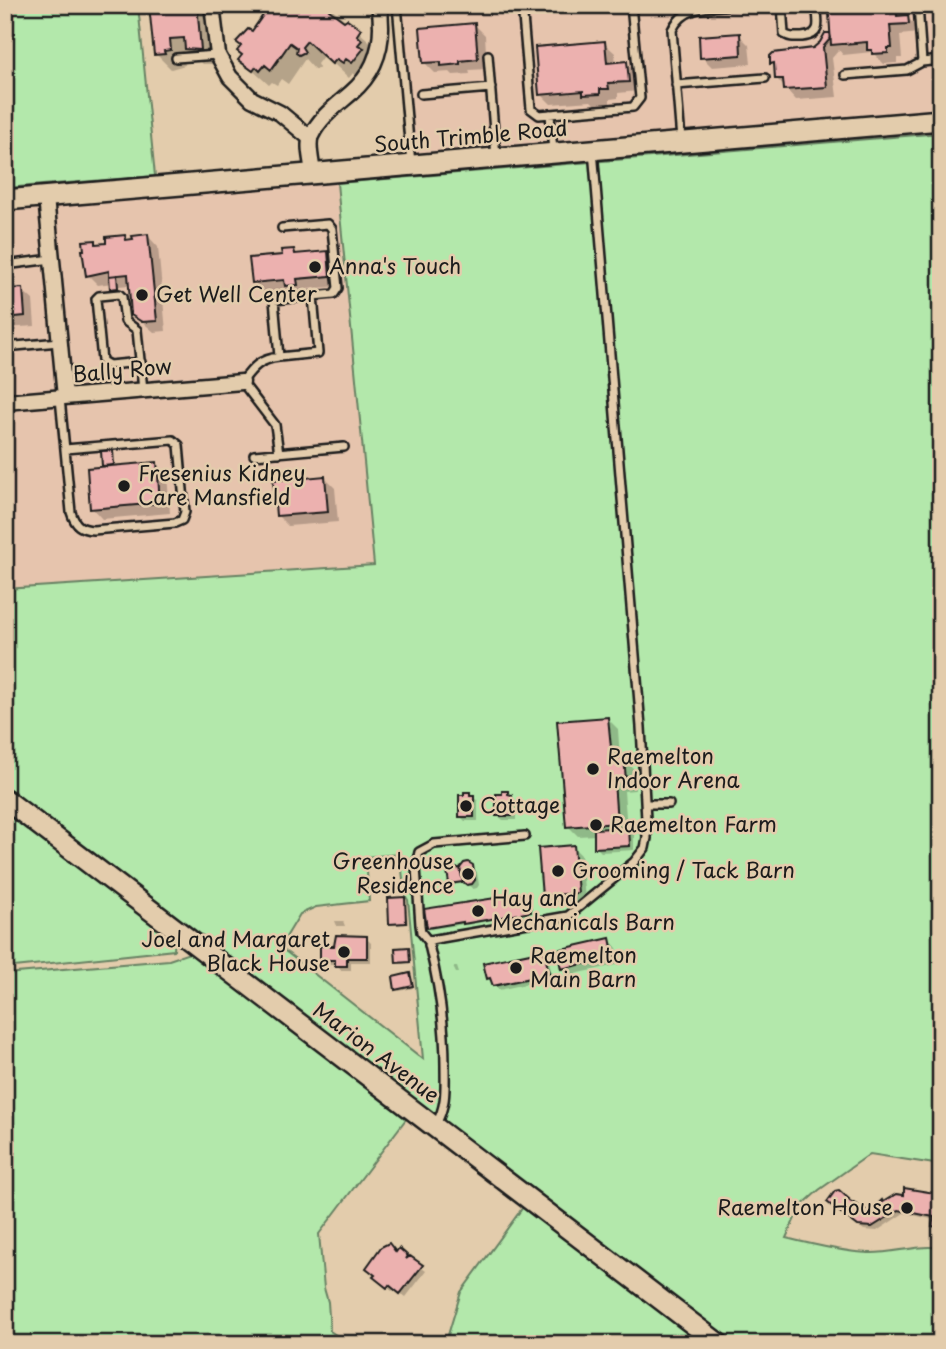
<svg xmlns="http://www.w3.org/2000/svg" width="946" height="1349" font-family="'Playpen Sans',sans-serif">
<style>
.built{fill:#e6c4ad}
.green{fill:#b3e8ab;stroke:#688264;stroke-width:2;fill-rule:evenodd}
.shadow{fill:#0003}
.building{fill:#ecb1af;stroke:#1c1c1c;stroke-width:2}
.lines{fill:none;stroke-linecap:round;stroke-linejoin:round}
.lane-casing{stroke:#1c1c1c;stroke-width:12}
.street-casing{stroke:#1c1c1c;stroke-width:19}
.secondary-casing{stroke:#1c1c1c;stroke-width:24}
.lane{stroke:#e3ccac;stroke-width:7}
.street{stroke:#e3ccac;stroke-width:14}
.secondary{stroke:#e3ccac;stroke-width:19}
.poi-dot{fill:#1c1c1c;stroke:#e3ccac;stroke-width:2.5}
.labels{text-anchor:middle;stroke-width:5;stroke-linejoin:round;paint-order:stroke}
.street-label{font-size:21px;fill:#1c1c1c;stroke:#e3ccac}
.poi-label{font-size:21px;fill:#1c1c1c;stroke:#e3ccac;text-anchor:start}
</style>
<rect width="100%" height="100%" fill="#e3ccac"/>
<filter id="ink" filterUnits="userSpaceOnUse"><feTurbulence type="fractalNoise" baseFrequency=".0143" numOctaves="2"/><feDisplacementMap in="SourceGraphic" scale="14" xChannelSelector="R" yChannelSelector="G"/><feConvolveMatrix kernelMatrix="1 2 1 2 8 2 1 2 1" color-interpolation-filters="sRGB"/></filter>
<g filter="url(#ink)">
<path class="built" d="M401 5H941V133L415 176Z
M155 176 158 197 337 183 374 565 5 589V188Z"/>
<path class="green" d="M5 5H138L155 176 5 188Z
M941 133V1165L870 1154 819 1190 800 1207 786 1238C810 1244 844 1252 869 1253 893 1254 917 1244 941 1248V1344H730L5 791V589L374 565 337 183ZM400 854 405 895 408 900 423 1059 280 947 300 914 316 907 369 901 366 857Z
M5 807 175 936 174 950 5 968Z
M195 951 409 1115 319 1234 324 1288 328 1302 330 1331 349 1344H5V974L169 960Z
M526 1203 710 1344H441L448 1335 461 1292Z"/>
<path class="shadow" d="M151 5H170L176 11 182 10V5H204L211 12 216 64H202L191 53 184 54 185 65 171 69 156 54Z
M857 5H899L906 12V17L918 27V33L900 35 902 58H897V63L884 64 872 52 843 55 839 50 832 58 837 97 796 100 777 79 776 67 772 63 818 46 826 35H832L858 12Z
M329 6 375 46 377 56 359 77 353 73 349 78 324 55 317 64 319 68 315 70 305 59 288 84 281 79 277 85 272 82 269 85 241 60Z
M475 25 485 35 487 69 469 70 470 74 453 75 450 72 435 73 425 63Z
M739 35 749 45 751 64 712 67 702 57Z
M604 43 615 53 616 64 626 63 637 73 638 91 618 93V98L610 99V103L595 105 591 101 551 104 541 94Z
M148 236 158 247 166 331 154 332 133 314 130 285 119 286V289L114 290 112 283 98 285 88 275 95 242 98 245 108 244 125 237 129 242Z
M294 251 298 255 327 253 338 263 340 286 307 289V294L297 295 292 290 264 293 254 283Z
M5 287 11 291 22 290 33 300 35 326 5 328Z
M113 452 115 467 156 464 167 474 170 513 102 519 92 508 106 468 104 465Z
M303 476 307 479 325 478 335 488 338 522 288 526 278 516 295 480Z
M608 719 618 729 620 759H623L634 769 635 790 624 791 627 829 634 834V850L601 852 596 847V835L578 836 568 826Z
M507 793 516 801V820H503L498 816Z
M469 794 478 801V821H465L460 816Z
M573 847 581 855 585 900 551 903 543 895Z
M472 866 477 872 479 885 477 888 473 889 466 883 452 885 451 883Z
M527 894 532 913 467 925 465 924 431 929 429 927Z
M405 899 408 924 392 925 391 923Z
M335 921H343L345 926H337Z
M366 938 371 943V962H351V970H341L337 964H327L322 960 336 948Z
M610 940 617 948 621 964 570 975 563 968Z
M408 949 411 963 400 964 398 962Z
M543 952 548 957 553 978 499 990 488 978Z
M453 967H457L459 973H456Z
M409 975 413 988 399 991 397 989Z
M941 1194V1231L934 1226 935 1220 904 1213 877 1231 864 1230 834 1207 848 1200 862 1211H872Z
M399 1251 426 1271 406 1297 394 1289 392 1291 380 1282Z"/>
<path class="building" d="M149 5H166L167 10 180 9V5H201L202 10H199L198 15 201 50 185 49 184 38 170 39 171 50 164 51 165 54 154 55Z
M267 5H331L329 10 344 21 347 19 361 29 357 35 362 40 358 45 364 48 352 63 346 59 343 63 337 59 332 64 307 41 302 47 305 52 299 55 296 53 297 48 290 43 271 70 265 65 260 71 256 67 253 71 238 60 242 55 237 51 241 46 236 42 248 29 252 31 263 15 261 13Z
M855 5H896L897 16 908 15 909 24 890 25 892 48H888V53L872 54V50H867V42L831 45 829 13 856 11Z
M475 23 478 59 460 61V64L441 66V62L423 63 420 28Z
M740 33 741 55 700 58 699 36Z
M825 33H830L831 38 823 47 827 87 784 90 783 79H775L774 63 770 64V56L773 53 813 48 820 42Z
M605 41 607 63 627 61 629 82 608 83 609 89H600V94L583 95V91L539 95 535 47Z
M148 234 157 321 142 322 131 315 128 274 109 276V271L86 276 82 250H84L83 241 96 240V244L106 243V237L125 235 126 240 133 239 132 236Z
M294 249 295 254 328 251 330 276 297 279 298 285 285 286 284 280 252 283 249 258 282 255 281 250Z
M117 275 118 288 110 289 109 276Z
M5 285H7L8 289 23 288 25 316 5 318Z
M113 450 114 465 102 466 101 451Z
M157 462 160 503 90 509 87 468Z
M304 474 305 478 325 476 328 512 276 516 273 480 294 479 293 475Z
M608 717 612 758 624 757 626 780 614 781 617 823 566 827 557 721Z
M502 791H508V794L512 795V816H496V794H502Z
M464 792H470V795H474V817H459V795H464Z
M629 827 630 846 594 848V829Z
M574 845 578 893 542 896 538 848Z
M468 862 473 865 475 880 472 884 467 885 463 882 460 868 464 863Z
M460 868 463 882 449 884 447 870Z
M528 893 531 912 463 924V922L427 928 424 909Z
M405 897 406 923 389 924 388 898Z
M336 935 367 936V958H347V966H335V960H320V946H334Z
M610 938 614 957 561 969 557 950Z
M409 947 410 962 396 963 395 948Z
M544 950 549 974 493 986 490 978 487 979 483 963Z
M410 973 413 986 395 990 393 977Z
M904 1188 941 1194V1228L932 1226 934 1217 899 1210 872 1227 858 1226 827 1202 835 1191 839 1190 849 1199 848 1200 859 1206V1209L871 1210 882 1200 883 1202 896 1194 904 1195Z
M389 1243 396 1252 399 1248 408 1256 406 1259 410 1256 423 1265 400 1294 389 1285 387 1288 373 1277 375 1275 366 1268 381 1247Z"/>
<g class="lines">
<g class="lane-casing">
<path id="lane" d="M397 5 411 164
M522 5 531 109 539 115 633 107 640 98 631 5
M782 5 784 34C791 38 794 37 802 37 823 35 818 22 816 5
M918 5 922 62
M488 55 496 157
M176 58 217 55
M845 75 907 70 922 62 941 60
M676 85 765 78
M421 94 491 88
M550 114 553 152
M681 140 672 30C684 4 713 7 737 5
M282 228 328 224 332 229 338 288 334 294 313 296
M5 265 52 259
M5 347 59 342
M141 362 109 365 102 361 96 299 99 296 119 294 122 297 125 321 137 330 143 390
M60 398 71 512C75 525 80 529 93 530L175 523 182 520 185 512 179 445 173 440 65 449
M279 453 275 425 242 382C253 367 260 359 279 357L274 300 313 296 318 353 279 357
M254 455 344 447
M646 804H669
M429 942 421 932 420 925 416 867 419 852 434 844 525 836
M436 1124C447 1105 445 1087 445 1065 445 1023 439 985 429 945L430 940 568 916 634 862 645 848 647 838 641 727 593 150"/>
</g>
<g class="street-casing">
<path id="street" d="M212 5 218 55 230 77 252 99 280 113 310 138
M313 173C312 163 307 145 311 136 320 117 336 106 351 93 378 70 385 39 379 5
M46 197 65 397
M5 402 242 382"/>
</g>
<g class="secondary-casing">
<path id="secondary" d="M5 200 941 120
M5 799 719 1344"/>
</g>
<use href="#lane" class="lane"/>
<use href="#street" class="street"/>
<use href="#secondary" class="secondary"/>
</g>
</g>
<g class="poi-dot">
<circle cx="315" cy="267" r="7"/>
<circle cx="142" cy="295" r="7"/>
<circle cx="124" cy="486" r="7"/>
<circle cx="593" cy="769" r="7"/>
<circle cx="466" cy="806" r="7"/>
<circle cx="596" cy="825" r="7"/>
<circle cx="558" cy="871" r="7"/>
<circle cx="468" cy="874" r="7"/>
<circle cx="478" cy="911" r="7"/>
<circle cx="344" cy="952" r="7"/>
<circle cx="516" cy="968" r="7"/>
<circle cx="907" cy="1208" r="7"/>
</g>
<g class="labels">
<g class="street-label">
<text transform="translate(471 137) rotate(-5)" y="7">South Trimble Road</text>
<text transform="translate(122 371) rotate(-5)" y="7">Bally Row</text>
<text transform="translate(376 1053) rotate(37)" y="7">Marion Avenue</text>
</g>
<g class="poi-label">
<text x="329" y="274">Anna's Touch</text>
<text x="156" y="302">Get Well Center</text>
<text x="138" y="481">Fresenius Kidney<tspan x="138" dy="24">Care Mansfield</tspan></text>
<text x="607" y="764">Raemelton<tspan x="607" dy="24">Indoor Arena</tspan></text>
<text x="480" y="813">Cottage</text>
<text x="610" y="832">Raemelton Farm</text>
<text x="454" y="869" text-anchor="end">Greenhouse<tspan x="454" dy="24">Residence</tspan></text>
<text x="572" y="878">Grooming / Tack Barn</text>
<text x="492" y="906">Hay and<tspan x="492" dy="24">Mechanicals Barn</tspan></text>
<text x="330" y="947" text-anchor="end">Joel and Margaret<tspan x="330" dy="24">Black House</tspan></text>
<text x="530" y="963">Raemelton<tspan x="530" dy="24">Main Barn</tspan></text>
<text x="893" y="1215" text-anchor="end">Raemelton House</text>
</g>
</g>
<rect width="946" height="1349" fill="none" stroke="#e3ccac" stroke-width="28"/>
<rect x="14" y="14" width="918" height="1321" fill="none" stroke="#1c1c1c" stroke-width="2.5" filter="url(#ink)"/>
</svg>
